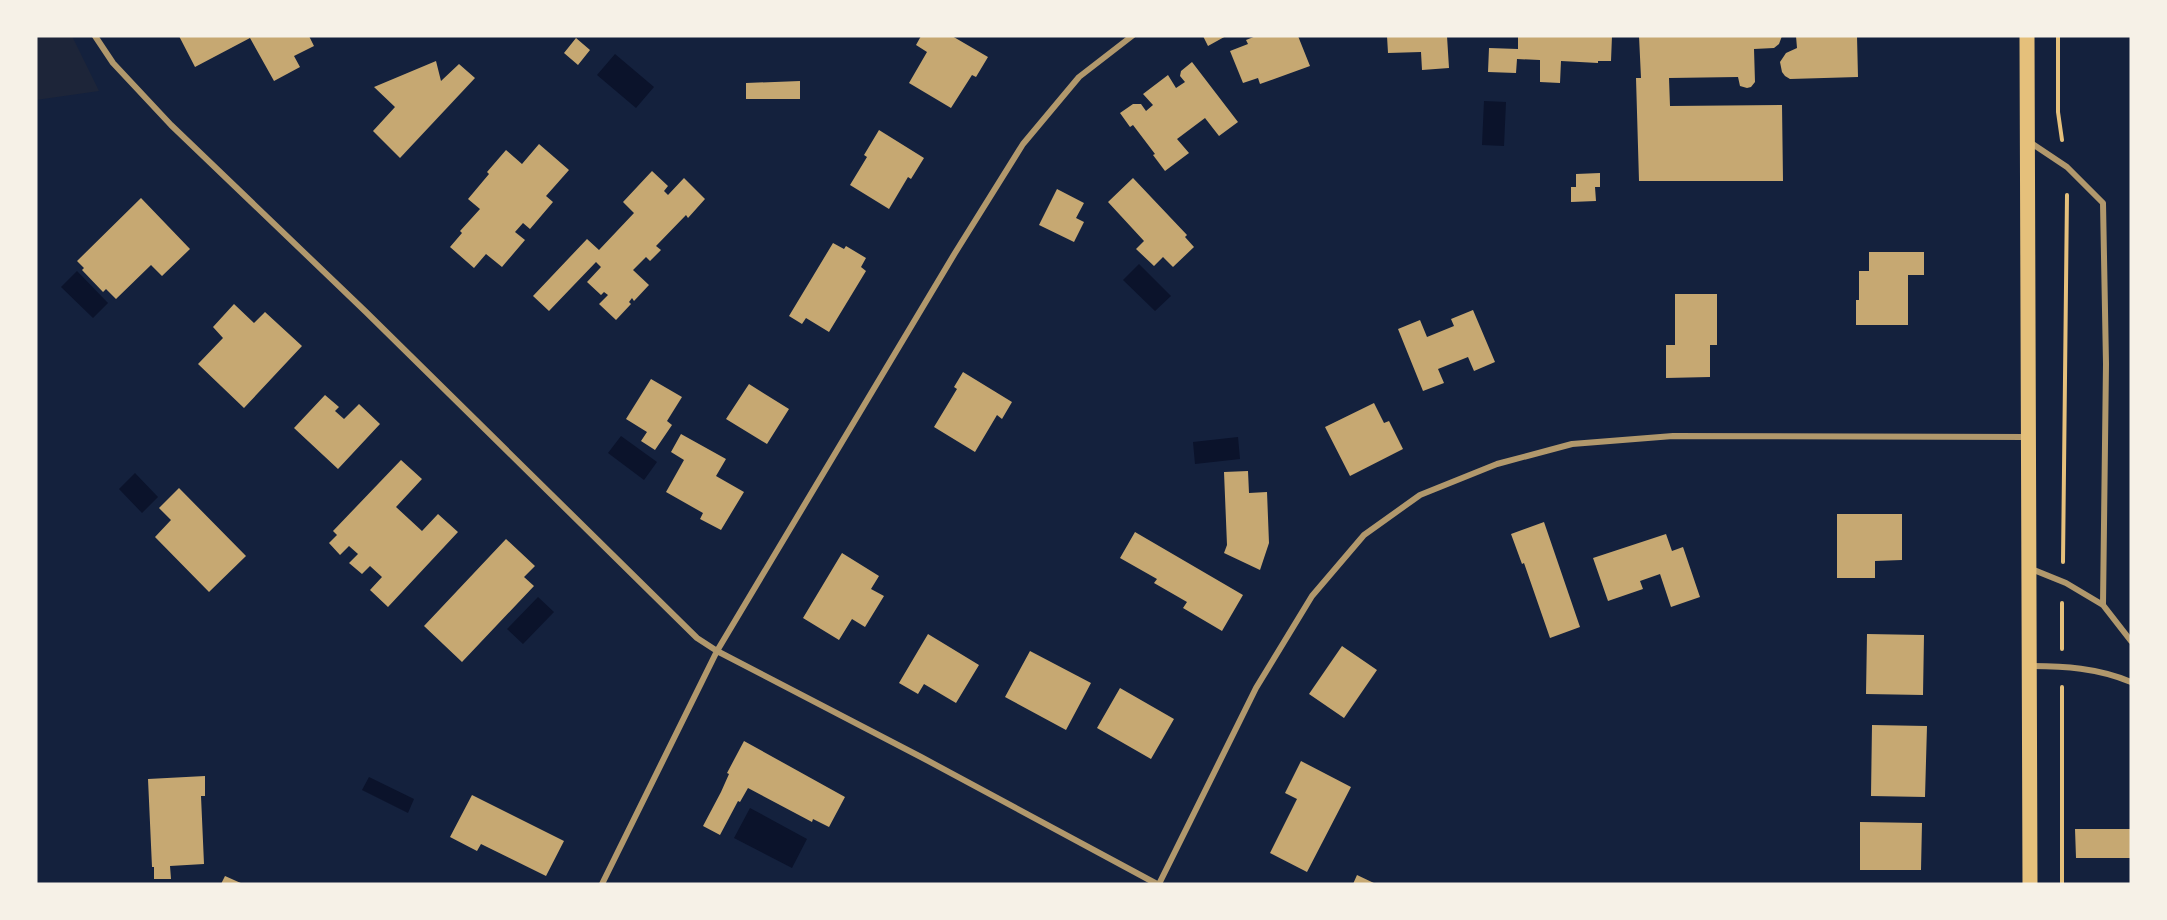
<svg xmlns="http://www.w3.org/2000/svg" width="2167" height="920" font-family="'Sofia Sans Condensed',sans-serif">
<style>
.green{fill:#1d2539}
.water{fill:#0b132b}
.building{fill:#c6a872}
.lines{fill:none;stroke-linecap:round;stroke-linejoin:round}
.path{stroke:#e5c07b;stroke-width:4}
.minor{stroke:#b1986c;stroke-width:6}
.primary{stroke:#e5c07b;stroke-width:15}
</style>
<rect width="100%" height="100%" fill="#14213d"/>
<path class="green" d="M36 36H72L99 91 36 100Z"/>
<path class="water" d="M615 54 654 87 636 108 597 75Z
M1484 101 1506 102 1504 146 1482 145Z
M1139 264 1171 296 1155 311 1123 280Z
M77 271 108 303 93 318 61 287Z
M621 436 657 462 644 480 608 453Z
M1238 437 1240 459 1195 464 1193 442Z
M135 473 158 497 142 513 119 489Z
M538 597 554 612 523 644 507 629Z
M369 777 414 799 408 813 362 790Z
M750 808 807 839 792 868 734 838Z"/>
<path class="building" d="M179 36H309L314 46 294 56 300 67 274 81 250 38 195 67Z
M921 36H952L988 57 976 77 972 75 951 108 909 83 927 52 916 45Z
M1203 36H1226L1208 46Z
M1256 36H1298L1310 66 1260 84 1258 78 1243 83 1230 51 1248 44 1246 40Z
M1387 36H1447L1449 68 1422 70 1421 52 1388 53Z
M1518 36H1612L1611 61H1598V63L1561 61 1560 83 1540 82V60L1517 59 1516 73 1488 72 1489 48 1518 49Z
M1639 36H1782L1779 44 1774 48 1754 49 1755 82 1751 87 1747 88 1740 86 1738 77 1669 78 1670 106 1782 105 1783 181H1639L1636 78H1641Z
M1796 36H1857L1858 77 1790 79 1785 76 1782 72 1780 62 1786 53 1797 48Z
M576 38 590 50 578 65 564 53Z
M436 61 441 81 459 64 475 78 400 158 373 131 395 107 374 87Z
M1192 62 1238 122 1219 136 1205 118 1177 139 1189 153 1165 171 1153 155 1155 154 1133 125 1130 127 1120 113 1133 104H1141L1146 111 1153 105 1143 94 1168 75 1176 88 1185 82 1180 76 1181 71Z
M800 81V99H746V83Z
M879 130 924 158 911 179 908 177 889 209 850 185 867 157 864 155Z
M539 144 569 170 546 196 553 202 530 229 523 223 515 232 525 240 502 267 486 254 474 268 450 247 462 233 460 231 480 209 468 199 489 174 487 172 506 150 522 164Z
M652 171 668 186 664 191 668 195 684 178 705 199 688 218 686 215 656 246 661 250 650 261 646 257 633 270 649 285 634 301 632 298 629 302 631 304 616 320 599 304 608 295 604 292 601 295 587 282 601 267 596 262 549 311 533 296 587 239 599 250 634 213 623 202Z
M1600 173V187H1595L1596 201 1571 202V187H1576V174Z
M1133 178 1187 235 1185 237 1194 247 1173 267 1163 257 1154 266 1136 249 1144 241 1108 202Z
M1057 189 1084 203 1076 218 1084 222 1074 242 1039 225Z
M141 198 190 249 162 276 151 265 116 299 106 289 103 292 82 270 84 268 77 261Z
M833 243 844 249 846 246 866 258 861 267 866 271 829 332 806 318 802 324 789 316Z
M1869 252H1924V275H1908V325H1856V300H1859V271H1869Z
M1675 294H1717V345H1710V377L1666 378V345H1675Z
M234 304 254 323 265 312 302 346 244 408 198 364 223 338 213 327Z
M1473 310 1495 362 1474 371 1468 357 1438 369 1444 383 1423 391 1398 329 1420 320 1427 337 1454 326 1451 319Z
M963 372 1012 402 1002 419 997 415 975 452 934 427 957 389 954 387Z
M651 379 682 397 667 421 672 425 655 450 641 441 647 432 626 419Z
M749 384 789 409 767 444 726 419Z
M325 395 339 407 335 411 344 419 359 404 380 424 338 469 294 428Z
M1374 403 1384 423 1389 421 1403 449 1350 476 1325 427Z
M681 434 726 459 716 476 744 492 721 530 700 519 703 513 666 492 684 460 671 452Z
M401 460 422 479 396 507 422 531 438 514 458 532 388 607 370 590 382 577 370 566 362 574 349 563 358 554 349 546 340 555 329 543 337 535 333 531Z
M1248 471 1249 493 1267 492 1269 543 1260 570 1224 553 1227 545 1224 472Z
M179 488 246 556 209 592 155 537 171 520 159 508Z
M1837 514H1902V560L1875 561V578H1837Z
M1544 522 1580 627 1550 638 1524 563 1522 564 1511 534Z
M1135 532 1243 595 1222 631 1183 608 1187 602 1154 583 1157 579 1120 558Z
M1666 534 1672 551 1683 547 1700 597 1671 607 1660 574 1640 581 1643 589 1608 601 1593 558Z
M506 539 535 566 524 577 534 586 462 662 424 626Z
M842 553 879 576 871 589 884 596 865 627 852 619 839 640 803 618Z
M928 634 979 665 956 703 924 684 918 694 899 683Z
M1867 634 1924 635 1923 695 1866 694Z
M1342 646 1377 670 1344 718 1309 694Z
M1030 651 1091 683 1066 730 1005 697Z
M1120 688 1174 719 1151 759 1097 728Z
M1872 725 1927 726 1925 797 1871 796Z
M744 741 845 797 829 827 813 819 812 822 748 788 740 802 738 801 720 835 703 826 721 792 729 774 727 773Z
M1301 761 1351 787 1307 872 1270 853 1297 799 1285 793Z
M205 776V796H201L204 864 170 866 171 879H154V867H152L148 779Z
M472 795 564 841 546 876 481 844 477 851 450 837Z
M1860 822 1922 823 1921 870H1860Z
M2075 829H2131V858H2076Z
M1357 875 1376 884H1353Z
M225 876 243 884H221Z"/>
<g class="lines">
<path class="path" d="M2058 36V112L2062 140
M2063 562 2067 195
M2062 649V603
M2062 687V884"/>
<path class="minor" d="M95 36 113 63 171 125 366 312 697 638 717 651 921 757 1157 884
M2028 141 2067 167 2103 203 2106 364 2103 605
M2029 568 2066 583 2103 605 2131 641
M2029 666C2064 666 2098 668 2131 682
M602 884 717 651 955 253 1023 144 1079 77 1132 36
M1159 884 1256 688 1312 596 1364 535 1420 495 1497 464 1572 444 1673 436 2027 437"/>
<path class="primary" d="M2027 36 2030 884"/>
</g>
<rect width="2167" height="920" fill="none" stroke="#f6f1e7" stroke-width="75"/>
</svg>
